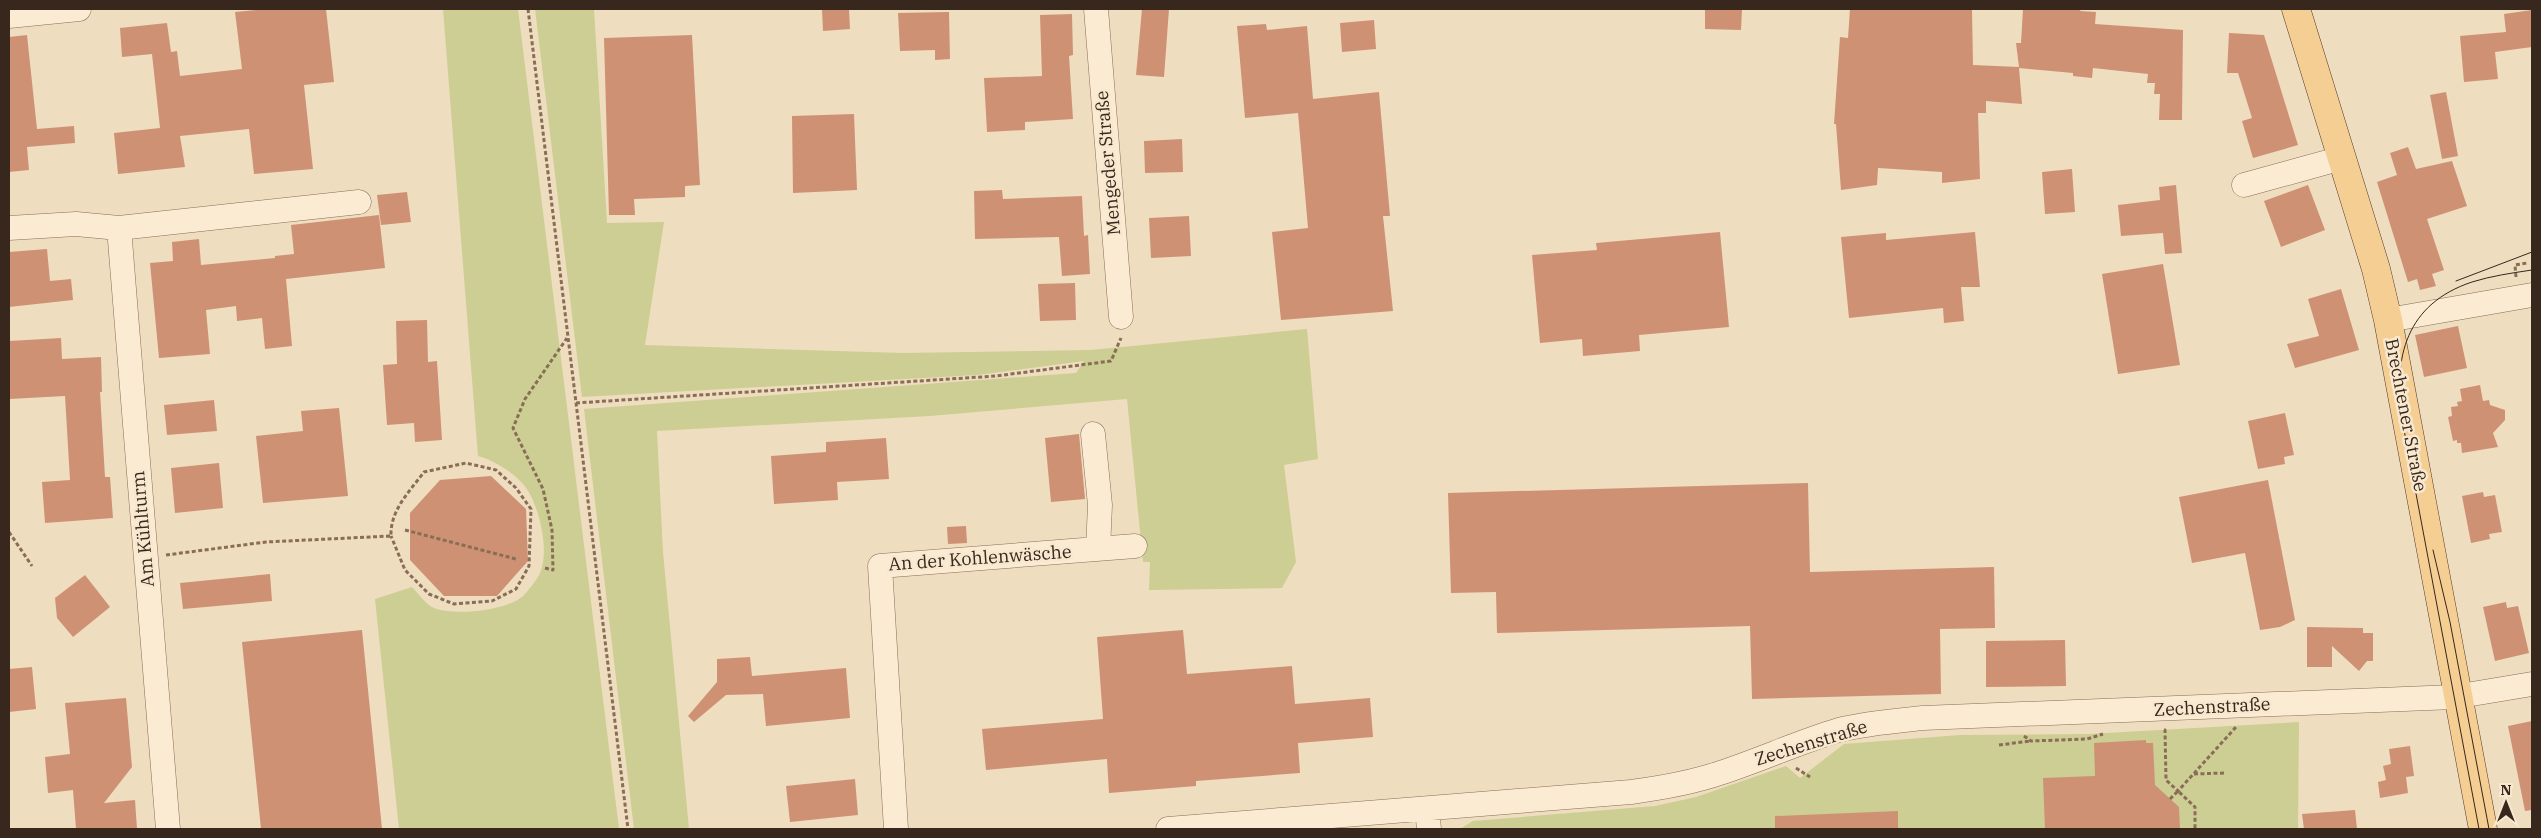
<svg xmlns="http://www.w3.org/2000/svg" width="2541" height="838" font-family="'IBM Plex Serif',serif">
<style>
.green{fill:#ccce93}
.building{fill:#cf9173}
.lines{fill:none;stroke-linecap:round;stroke-linejoin:round}
.minor-casing{stroke:#896d57;stroke-width:25}
.major-casing{stroke:#563b2b;stroke-width:29}
.path{stroke:#896d57;stroke-width:3;stroke-dasharray:4 2.5;stroke-linecap:butt}
.minor{stroke:#faebd2;stroke-width:24}
.major{stroke:#f5ce94;stroke-width:28}
.tram{stroke:#37271c;stroke-width:1}
.labels{text-anchor:middle;stroke-width:5;stroke-linejoin:round;paint-order:stroke}
.street-label{font-size:18px;fill:#37271c;stroke:#f7e8cf}
</style>
<rect width="100%" height="100%" fill="#efddbf"/>
<path class="green" d="M443 9H518L619 829H399L375 599 412 587C418 593 426 605 434 608 454 616 506 611 523 596 528 591 535 582 539 575 551 553 539 502 523 484 513 472 493 460 478 456Z
M535 9H594L607 223 664 222 645 345 903 353 1091 350 1307 329 1318 459 1284 465 1296 562 1282 588 1149 590 1150 562H1143L1127 399 930 416 657 431 663 552 689 829H634L584 409 1076 373 1084 361 977 375 582 397Z
M2299 722 2298 829H1460L1473 821 1655 806 1696 797 1786 766 1800 778 1844 744 1960 735 2089 734Z"/>
<path class="building" d="M268 9H326L334 82 304 85 313 169 254 174 249 129 180 136 185 167 118 174 114 133 160 128 152 54 122 57 120 28 167 23 171 52 177 51 180 76 242 69 235 12Z
M822 9H849L850 29 823 31Z
M1142 9H1169L1164 77 1136 75Z
M1705 9H1742L1741 30 1705 29Z
M1850 9H1972L1973 65 2019 67 2016 43H2021L2023 9H2081L2080 11 2096 12 2095 24 2183 30 2182 120H2159L2160 94H2154L2155 83H2147L2148 74 2093 68 2092 78 2073 76V73L2019 68 2022 104 1986 101V113H1978L1980 179 1942 183V172L1878 168 1877 185 1841 190 1836 124H1834L1840 37 1848 38Z
M2532 10V47L2495 52 2498 79 2464 82 2460 36 2506 32 2504 14Z
M949 12 950 59 935 60V50L900 51 898 13Z
M1072 14 1073 55 1069 56 1073 119 1025 122V130L987 132 984 78 1042 76 1040 15Z
M1374 20 1376 49 1342 52 1340 23Z
M1266 24 1267 30 1307 26 1313 99 1379 92 1390 216H1383L1393 311 1281 320 1272 232 1308 228 1298 113 1245 118 1237 26Z
M2229 33 2264 35 2298 145 2253 158 2242 121 2252 118 2238 73H2227Z
M27 35 37 129 74 126 75 143 27 147 29 170 9 172V37Z
M692 35 700 185 685 186V197L634 199 635 215H609L604 38Z
M2446 92 2458 156 2442 159 2430 95Z
M854 114 857 190 793 193 792 116Z
M1182 139 1183 172 1145 173 1144 141Z
M2408 147 2416 169 2452 161 2467 206 2427 219 2444 270 2432 274 2436 286 2420 290 2417 279 2408 282 2377 182 2397 175 2390 153Z
M2072 169 2075 212 2045 214 2042 172Z
M2176 185 2182 253 2165 254 2163 233 2121 236 2118 205 2160 200 2159 187Z
M2308 185 2325 230 2281 247 2264 201Z
M1002 190 1003 199 1082 196 1084 236 1088 235 1090 274 1062 276 1059 237 975 239 974 191Z
M407 192 411 222 381 225 377 195Z
M379 215 385 268 286 279 292 346 265 349 262 318 237 321 236 306 206 310 210 354 159 358 150 263 173 261 172 242 199 239 201 265 275 258V256L294 254 291 225Z
M1189 216 1191 256 1151 258 1149 218Z
M1720 232 1729 327 1639 335 1640 351 1583 356 1582 339 1540 343 1532 255 1597 250 1596 243Z
M1975 232 1980 287H1961L1964 321 1944 323 1943 308 1849 318 1841 237 1886 233V240Z
M47 249 50 281 71 279 73 300 9 307V252Z
M2163 264 2180 365 2118 374 2102 274Z
M1075 283 1076 320 1040 321 1038 284Z
M2341 289 2359 350 2295 368 2287 344 2319 336 2308 299Z
M427 320 428 362 437 361 442 440 415 442 414 423 387 425 383 365 397 364 396 321Z
M2458 326 2467 368 2424 377 2415 335Z
M61 338 62 359 101 357 102 392H100L105 477H110L113 518 45 523 42 482 70 480 65 396 9 399V341Z
M2480 385 2483 401 2489 400 2490 405 2505 410V420L2493 433 2498 447 2462 453 2461 443H2457V440L2453 441 2448 417 2452 416 2451 407 2458 406 2457 402 2462 401 2460 389Z
M214 400 217 431 167 435 164 405Z
M339 408 348 496 263 503 256 436 303 431 301 411Z
M2285 413 2294 455 2284 457 2285 464 2258 469 2248 421Z
M1079 434 1085 499 1051 502 1045 438Z
M886 438 889 479 837 482 838 500 774 504 771 456 826 452V442Z
M219 463 223 508 175 513 171 468Z
M491 476 526 509 528 561 497 596H444L410 560V513L440 480Z
M2268 480 2295 620 2280 627 2260 630 2245 553 2192 563 2179 497Z
M1808 483 1810 572 1994 567 1995 628 1940 629 1941 694 1752 699 1750 626 1497 633 1496 592 1451 593 1448 493Z
M2483 492 2484 497 2495 495 2502 532 2489 534 2490 539 2471 543 2462 496Z
M966 526 967 543 948 544 947 527Z
M270 574 272 601 183 609 180 583Z
M85 575 110 607 73 637 57 618 55 598Z
M2506 602 2507 608 2518 606 2529 653 2495 661 2483 607Z
M2307 627 2363 628V633H2373V661H2367L2359 671 2332 646V667H2307Z
M362 630 382 829H261L242 642Z
M1183 630 1187 674 1292 666 1295 704 1370 698 1373 737 1298 743 1300 773 1196 781V786L1109 793 1107 759 986 770 982 729 1103 719 1097 637Z
M2065 640 2066 686 1986 687V641Z
M750 657 752 676 846 668 850 718 766 726 763 694 726 695 694 722 688 716 717 682V659Z
M32 667 36 709 9 712V669Z
M126 698 132 767 104 803 135 800 137 829H76L73 790 48 793 45 757 70 754 65 703Z
M2532 721V810L2525 811 2508 726Z
M2146 740V743H2153L2155 785 2179 807 2180 829H2045L2043 778 2095 776 2094 743Z
M2410 746 2414 776 2406 777 2408 793 2380 798 2378 782 2386 780 2383 766 2391 764 2389 749Z
M855 779 858 815 790 822 786 786Z
M2355 810 2357 829H2304L2302 814Z
M1898 811V829H1775V816Z"/>
<g class="lines">
<g class="minor-casing">
<path id="minor" d="M1096 9 1121 317
M9 16 79 9
M2244 185 2342 158
M9 228 76 224 119 228
M2388 320 2532 295
M1093 434 1100 505 1098 549
M1427 809 1429 829
M168 829 119 228 359 202
M896 829 880 566 1135 546
M1168 829 1631 792C1661 788 1691 783 1720 773 1760 760 1799 742 1839 730 1867 723 1895 721 1923 718L2454 697 2532 684"/>
</g>
<g class="major-casing">
<path id="major" d="M2296 9 2376 269 2388 320 2483 829"/>
</g>
<path class="path" d="M528 9 628 829
M2516 277 2515 265 2527 263
M576 403 996 376 1111 361 1121 338
M405 530 516 559
M9 532 32 566
M166 555 266 542 391 536C390 510 410 491 424 472L466 463 496 470 516 488 531 509 529 566 516 589 492 601 454 604 429 594 405 570 391 536
M545 568 553 570 552 530 543 489 513 428 525 399 567 338
M2164 730H2165L2166 780 2178 791 2236 727
M2024 736 2031 741 2087 739 2103 734
M1999 745 2030 741
M1796 768 1810 777
M2194 774 2224 773
M2170 799 2178 791 2195 807V829"/>
<use href="#minor" class="minor"/>
<use href="#major" class="major"/>
<path class="tram" d="M2456 281 2532 252
M2433 550 2450 622 2489 829
M2479 829 2402 419C2393 357 2406 304 2472 282 2491 276 2512 273 2532 270"/>
</g>
<g class="labels">
<g class="street-label">
<text transform="translate(1108 163) rotate(-95)" y="6">Mengeder Straße</text>
<text transform="translate(2406 415) rotate(79)" y="6">Brechtener Straße</text>
<text transform="translate(143 529) rotate(-95)" y="6">Am Kühlturm</text>
<text transform="translate(980 558) rotate(-4)" y="6">An der Kohlenwäsche</text>
<text transform="translate(2212 707) rotate(-3)" y="6">Zechenstraße</text>
<text transform="translate(1811 743) rotate(-17)" y="6">Zechenstraße</text>
</g>
</g>
<rect width="2541" height="838" fill="none" stroke="#37271c" stroke-width="20"/>
<g transform="translate(2506 803)" stroke="#f7e8cf" stroke-width="4" paint-order="stroke">
<path d="M0-4L9 19L0 12L-9 19Z" fill="#37271c"/>
<text y="-8" font-size="14" font-weight="bold" text-anchor="middle" fill="#37271c">N</text>
</g>
</svg>
